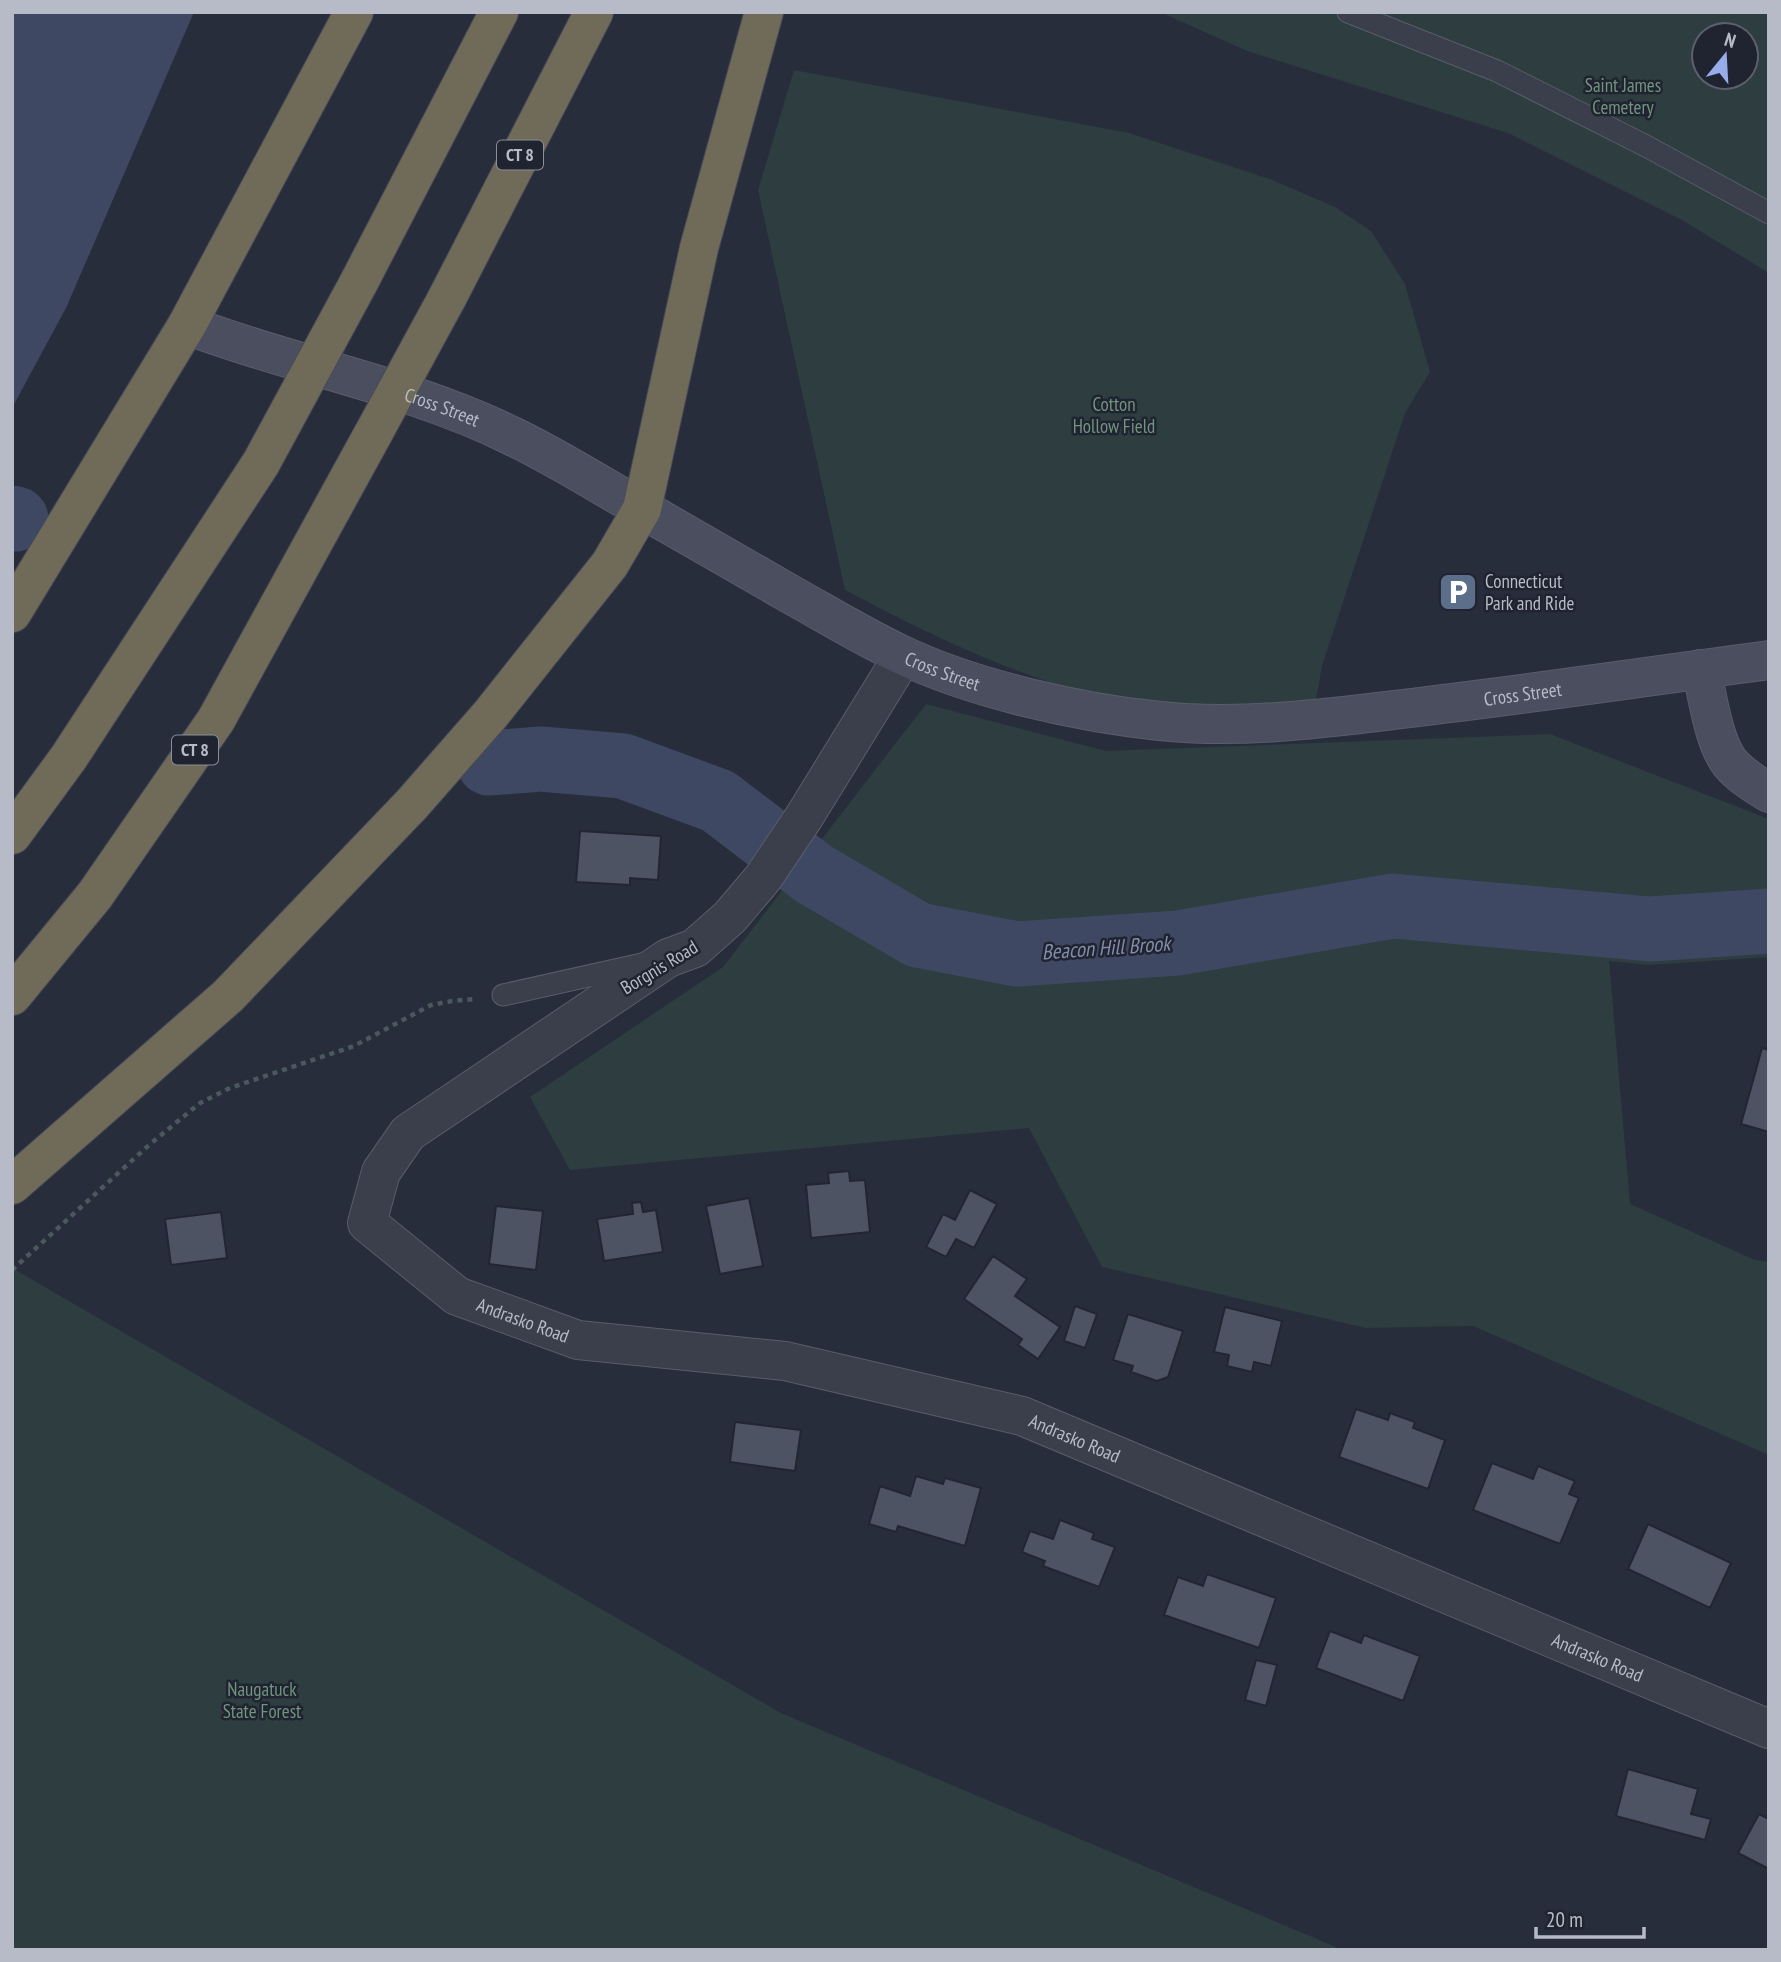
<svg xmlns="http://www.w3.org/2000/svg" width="1781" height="1962" font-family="'PT Sans Narrow',sans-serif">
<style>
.green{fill:#2d3d40;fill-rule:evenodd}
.water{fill:#3f4862}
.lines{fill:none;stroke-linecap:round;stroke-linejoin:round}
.river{stroke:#3f4862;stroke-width:65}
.building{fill:#4e5363;stroke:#222633;stroke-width:2}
.lane-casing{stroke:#595d6a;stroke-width:23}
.street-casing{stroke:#595d6a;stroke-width:40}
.secondary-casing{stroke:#595d6a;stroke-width:40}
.highway-casing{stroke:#464a57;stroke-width:40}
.path{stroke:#4b585d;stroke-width:4.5;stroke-dasharray:5 5;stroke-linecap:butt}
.lane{stroke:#3b3f4c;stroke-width:21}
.street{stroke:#3b3f4c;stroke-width:38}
.secondary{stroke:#4a4e5e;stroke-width:38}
.highway{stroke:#706b59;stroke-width:38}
.highway-bridge-casing{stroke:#464a57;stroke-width:40;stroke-linecap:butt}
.highway-bridge{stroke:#706b59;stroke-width:38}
.labels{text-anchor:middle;stroke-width:5;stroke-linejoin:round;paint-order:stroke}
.shield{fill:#202431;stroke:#8a8d9a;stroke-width:2}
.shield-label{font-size:18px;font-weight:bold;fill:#b7bac7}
.park-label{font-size:19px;fill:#71947f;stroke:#202431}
.street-label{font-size:19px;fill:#b7bac7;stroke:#202431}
.poi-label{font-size:19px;fill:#b7bac7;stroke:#202431;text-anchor:start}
.water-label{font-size:21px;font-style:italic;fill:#828daa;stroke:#202431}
</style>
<rect width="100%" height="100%" fill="#272d3b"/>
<path class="green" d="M1160 12H1769V273L1682 220 1508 133 1247 51ZM1704 35H1746V77H1704Z
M794 70 1129 133 1270 179 1335 207 1371 231 1405 284 1430 372 1405 413 1322 666 1315 705C1282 707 1243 715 1210 713 1080 708 958 650 845 590L758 190Z
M926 704 1106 751 1550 734 1769 819V957L1648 965 1609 961 1630 1204 1755 1260 1769 1262V1455L1473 1326 1366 1328 1102 1267 1029 1128 570 1170 530 1097 723 967Z
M12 1268 781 1713 1343 1950H12Z"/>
<path class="water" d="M12 12H194L66 308 12 408Z"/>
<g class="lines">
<path class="river" d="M12 518 16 519
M489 763 541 759 623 766 718 801 814 874 918 935 1017 954 1178 943 1393 906 1650 929 1769 921"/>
</g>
<path class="building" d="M580 831 661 836 658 880 630 878V885L576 882Z
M1762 1048 1769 1050V1132L1741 1124Z
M849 1171 850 1181 865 1180 870 1232 811 1238 806 1185 829 1183 828 1173Z
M970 1190 997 1204 974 1248 956 1239 946 1257 926 1247 943 1214 955 1220Z
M749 1198 763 1266 720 1274 706 1206Z
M641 1202 643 1212 656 1210 663 1252 604 1261 597 1219 633 1214 632 1203Z
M496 1206 543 1211 536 1270 489 1264Z
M221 1212 227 1258 171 1265 165 1219Z
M993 1256 1027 1279 1015 1296 1060 1327 1038 1359 1018 1345 1022 1339 964 1299Z
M1075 1306 1097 1314 1085 1348 1064 1341Z
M1225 1307 1282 1321 1271 1366 1254 1362 1252 1372 1227 1366 1229 1355 1214 1352Z
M1128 1314 1183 1331 1168 1377 1157 1381 1131 1372 1133 1366 1113 1360Z
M1356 1409 1388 1420 1390 1413 1415 1422 1413 1428 1445 1440 1428 1489 1339 1457Z
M735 1422 801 1430 795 1471 730 1462Z
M1492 1463 1533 1479 1538 1466 1575 1481 1569 1494 1579 1498 1560 1544 1473 1510Z
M916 1476 943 1484 945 1478 981 1488 965 1546 898 1526 896 1532 869 1524 880 1486 910 1496Z
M1060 1520 1094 1533 1092 1539 1115 1547 1099 1587 1043 1566 1045 1561 1022 1552 1030 1531 1053 1539Z
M1648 1524 1731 1563 1710 1608 1628 1569Z
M1207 1574 1276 1598 1259 1648 1164 1615 1178 1577 1203 1586Z
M1330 1631 1361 1643 1364 1635 1420 1656 1403 1701 1316 1668Z
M1256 1660 1277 1665 1266 1706 1245 1700Z
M1628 1769 1698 1789 1691 1814 1711 1819 1705 1840 1616 1816Z
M1759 1814 1769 1819V1869L1738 1853Z"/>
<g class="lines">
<g class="lane-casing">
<path id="lane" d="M1348 12 1497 71 1646 146 1769 213
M503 995 642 964"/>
</g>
<g class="street-casing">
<g id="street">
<path id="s1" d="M903 656 804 817 763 878 730 917 695 948 668 958 408 1133 381 1172 367 1223 457 1296 578 1340 785 1361 1022 1416 1769 1729"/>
</g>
</g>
<g class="secondary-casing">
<g id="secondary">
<path id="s2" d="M187 325C294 366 409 385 512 436 558 458 600 485 644 510 692 538 741 566 790 594 826 614 862 636 900 654 973 689 1080 713 1160 721 1246 730 1333 717 1419 707 1536 693 1652 676 1769 660"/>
<path d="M1701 669C1708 697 1713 741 1730 763 1741 776 1755 784 1769 793"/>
</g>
</g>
<g class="highway-casing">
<path id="highway" d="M359 282 499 12
M447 298 594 12
M12 613 187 325 354 12
M12 835 69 757 261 463 306 380
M12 996 95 895 216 720 373 434
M12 1185 228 996 412 804 490 715 610 564 642 509 699 248 764 12"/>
</g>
<path class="path" d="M12 1270 149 1145 200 1103 230 1088 354 1046 431 1005 452 1001 475 999"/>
<use href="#lane" class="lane"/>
<use href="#street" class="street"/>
<use href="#secondary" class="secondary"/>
<use href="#highway" class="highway"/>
<g class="highway-bridge-casing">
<path id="highway-bridge" d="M306 380 359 282
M373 434 447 298"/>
</g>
<use href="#highway-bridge" class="highway-bridge"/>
</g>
<defs>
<g id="parking-square" transform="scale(2.0125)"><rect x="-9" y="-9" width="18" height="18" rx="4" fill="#5c6f8a" stroke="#202431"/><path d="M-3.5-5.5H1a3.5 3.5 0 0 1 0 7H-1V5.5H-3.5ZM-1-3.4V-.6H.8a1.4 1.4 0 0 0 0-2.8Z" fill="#fff"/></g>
</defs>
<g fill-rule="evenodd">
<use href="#parking-square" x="1458" y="592"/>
</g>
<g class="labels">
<g class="shield">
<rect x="497" y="140.5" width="46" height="29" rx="5"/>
<rect x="172" y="735.5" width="46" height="29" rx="5"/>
</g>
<g class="shield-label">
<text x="520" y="161">CT 8</text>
<text x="195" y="756">CT 8</text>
</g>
<g class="park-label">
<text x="1623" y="92">Saint James<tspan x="1623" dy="22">Cemetery</tspan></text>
<text x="1114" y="411">Cotton<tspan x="1114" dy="22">Hollow Field</tspan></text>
<text x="262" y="1696">Naugatuck<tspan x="262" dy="22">State Forest</tspan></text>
</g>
<g class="street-label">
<text dy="7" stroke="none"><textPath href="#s2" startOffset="268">Cross Street</textPath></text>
<text dy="7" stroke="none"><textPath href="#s2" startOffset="835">Cross Street</textPath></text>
<text dy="7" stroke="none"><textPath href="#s2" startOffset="1423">Cross Street</textPath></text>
<text transform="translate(659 967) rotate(-31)" y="7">Borgnis Road</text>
<text dy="7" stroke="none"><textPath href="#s1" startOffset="989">Andrasko Road</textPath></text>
<text dy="7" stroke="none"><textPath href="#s1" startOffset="1556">Andrasko Road</textPath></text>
<text dy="7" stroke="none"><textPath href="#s1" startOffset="2123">Andrasko Road</textPath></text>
</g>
<g class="poi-label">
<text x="1485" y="588">Connecticut<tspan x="1485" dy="22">Park and Ride</tspan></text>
</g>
<g class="water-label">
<text transform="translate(1106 948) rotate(-4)" y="7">Beacon Hill Brook</text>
</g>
</g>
<rect width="1781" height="1962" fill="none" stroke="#b7bac7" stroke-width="28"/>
<g transform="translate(1725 56) rotate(18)"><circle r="33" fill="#202431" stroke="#5c606d" stroke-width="2"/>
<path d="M0-5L12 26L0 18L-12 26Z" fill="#98abeb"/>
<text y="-10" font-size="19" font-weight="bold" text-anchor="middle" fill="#b7bac7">N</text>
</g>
<path d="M1536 1927v10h108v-10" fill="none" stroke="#b7bac7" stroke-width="3.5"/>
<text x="1546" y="1927" font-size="21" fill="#b7bac7" stroke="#202431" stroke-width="5" paint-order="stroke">20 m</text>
</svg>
